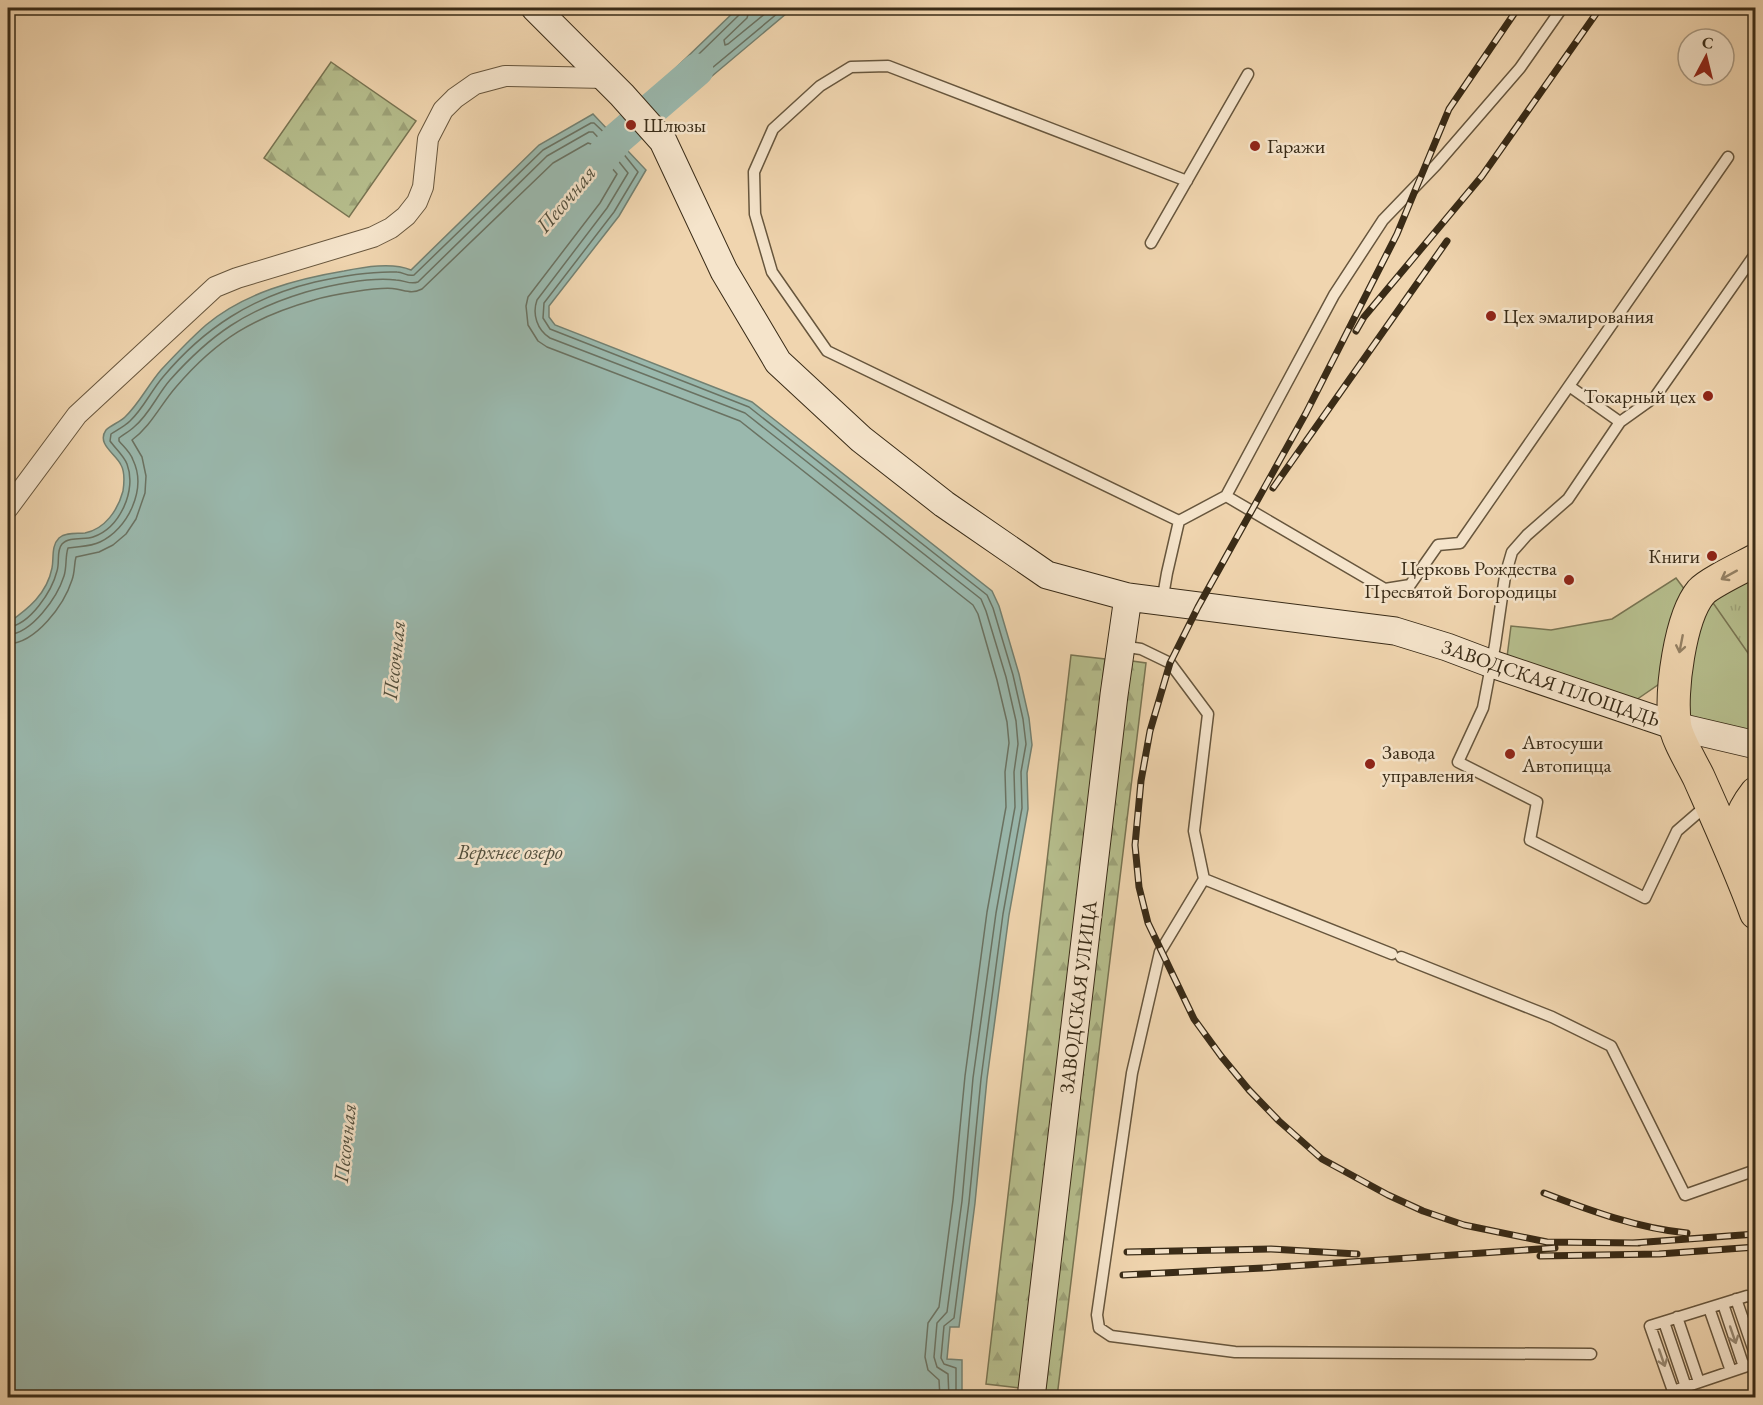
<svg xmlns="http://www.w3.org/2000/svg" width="1763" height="1405" font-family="'EB Garamond',serif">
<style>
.green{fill:#b6be8d;stroke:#787452;stroke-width:1.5}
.forest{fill:url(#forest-firs);stroke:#787452;stroke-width:1.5}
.park{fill:url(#park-tufts);stroke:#787452;stroke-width:1.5}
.water{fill:#9ab8ad;stroke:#738071;stroke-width:1.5}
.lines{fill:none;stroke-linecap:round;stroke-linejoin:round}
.shore{stroke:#6a7262;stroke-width:1.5}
.river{stroke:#9ab8ad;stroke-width:33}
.lane-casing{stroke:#67563d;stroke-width:13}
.street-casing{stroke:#67563d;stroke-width:22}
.secondary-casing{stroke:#392b17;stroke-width:29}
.primary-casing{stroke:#392b17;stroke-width:34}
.lane{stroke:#f5e4cb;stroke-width:10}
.street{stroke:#f5e4cb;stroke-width:20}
.secondary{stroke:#f5e4cb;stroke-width:27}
.primary{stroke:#f0d5af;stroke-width:32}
.rail-casing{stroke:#392b17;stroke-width:7}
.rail{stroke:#f5e4cb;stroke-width:4.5;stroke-dasharray:14;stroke-linecap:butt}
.oneway{stroke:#948063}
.oneway2{stroke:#978871}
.poi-dot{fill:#8f2418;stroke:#f5e4cb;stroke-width:2}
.labels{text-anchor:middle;stroke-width:5;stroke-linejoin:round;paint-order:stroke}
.poi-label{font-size:20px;fill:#392b17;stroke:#f5e4cb;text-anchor:start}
.street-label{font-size:20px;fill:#392b17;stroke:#f5e4cb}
.water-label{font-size:21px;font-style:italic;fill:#514e3c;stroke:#f5e4cb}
</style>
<defs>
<pattern id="forest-firs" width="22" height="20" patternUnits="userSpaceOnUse" patternTransform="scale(1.5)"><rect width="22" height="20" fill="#b6be8d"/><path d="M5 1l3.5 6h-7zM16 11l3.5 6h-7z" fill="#9da379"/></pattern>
<pattern id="park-tufts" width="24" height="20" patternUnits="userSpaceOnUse" patternTransform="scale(1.5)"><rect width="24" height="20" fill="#b6be8d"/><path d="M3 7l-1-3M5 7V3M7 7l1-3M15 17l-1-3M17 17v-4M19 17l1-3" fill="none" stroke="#9da379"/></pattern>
</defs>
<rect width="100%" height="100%" fill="#f0d5af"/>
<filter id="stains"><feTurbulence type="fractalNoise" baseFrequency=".00333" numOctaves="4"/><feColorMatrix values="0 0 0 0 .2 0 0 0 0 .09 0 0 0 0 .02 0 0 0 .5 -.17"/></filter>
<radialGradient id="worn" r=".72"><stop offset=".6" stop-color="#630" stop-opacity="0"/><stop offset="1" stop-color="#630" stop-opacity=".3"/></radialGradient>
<path class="green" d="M1676 578 1685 590 1662 682 1636 700 1507 657 1511 626 1551 630 1612 619Z
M1708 602 1755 614V735L1688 717 1691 654Z"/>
<path class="forest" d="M331 62 416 121 349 217 264 158Z
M1071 655 1105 659 1020 1388 986 1384Z
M1125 660 1146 663 1057 1397 1036 1398Z"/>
<path class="park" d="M1755 573V663L1711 600Z"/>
<path class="water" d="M738 8H793L674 108 655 88Z
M593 114 646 170 619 216 549 306V317L555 325 752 402 992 591 999 606 1019 674 1029 718 1032 745 1027 773 1028 809 1009 915 987 1079 975 1203 959 1327H950L947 1359 962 1360V1397H8V623C28 609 47 594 52 568 54 558 51 546 59 538 66 532 77 534 85 533 105 529 118 510 123 491 124 484 125 472 121 465 116 454 96 444 106 430 111 425 120 422 125 417 139 404 148 385 161 370 175 355 190 339 206 325 244 293 296 279 344 271 364 267 392 262 411 270L539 145Z"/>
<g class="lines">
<path class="shore" d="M742 8 740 14 665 87V90L672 98H676L784 8
M750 8 747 18 724 40 725 45 728 44 772 8
M8 627C30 625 52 591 57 571 60 562 56 551 62 544 69 536 85 540 93 537 120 528 137 490 127 464 124 456 115 448 110 441L111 434C117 430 125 426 130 421 143 409 151 391 163 377 204 328 252 297 315 282 341 276 370 271 397 272 404 272 407 277 414 275L543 150 591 123H594L614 142 638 172 614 212 544 303 543 318 550 329 749 407 987 595 993 608 1013 675 1023 719 1026 744 1021 772 1022 808 1003 914 981 1079 969 1202 954 1318 944 1326 941 1358 944 1364 956 1368V1398
M8 635C32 633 57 598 64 576 67 567 65 557 68 548 79 546 90 547 100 542 128 529 147 489 133 460 131 453 124 447 119 441V438C124 434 130 431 134 427 149 415 157 395 170 380 211 334 246 310 306 292 332 285 370 277 396 280 405 280 409 285 418 282L547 156 589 132H593L608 148 628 173 607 208 537 300C532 314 537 330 550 338L745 413 981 599 986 611 1006 677 1016 721 1018 744 1014 772 1015 807 996 913 973 1078 962 1201 947 1312 937 1323 934 1357 937 1367 948 1374 949 1398
M8 644C36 643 64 605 72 580 75 572 74 564 76 557L99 552 113 545 126 534 136 519 145 493 146 476 142 457 132 440C151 426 161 404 176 387 217 339 254 317 314 300 330 295 381 286 396 289 407 291 412 294 422 289L553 163 588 143 591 144 617 174 600 203 528 297 526 306 528 325 538 341 547 347 740 421 973 605 978 614 997 680 1007 722 1009 743 1005 772 1006 807 987 912 965 1076 953 1200 939 1307 928 1323 925 1357 928 1370 939 1380 940 1398"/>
<path class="river" d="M589 172 618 138 697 70"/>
<g class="lane-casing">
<path id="lane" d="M1151 243 1248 74
M1569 386 1620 422 1568 499 1527 535 1512 552 1505 576 1495 645 1483 708 1458 762 1537 802 1530 840 1645 898 1677 831 1707 805
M1620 422 1655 397 1756 253
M1226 496 1334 295 1383 220 1436 165 1520 68 1562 8
M1179 521 827 351 772 272 755 214 754 172 773 129 820 86 851 67 888 66 1187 181
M1162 602 1167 573 1179 521 1226 496 1385 589 1410 585 1438 545 1460 543 1728 157
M1121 646 1141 649 1170 663 1208 714 1194 831 1204 879 1160 952 1132 1073 1097 1315 1099 1328 1111 1336 1235 1352 1591 1354
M1204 879 1392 954
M1401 957 1552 1017 1611 1046 1685 1195 1756 1170
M1756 1298 1747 1296 1650 1326 1673 1391 1756 1363
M1736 1299 1756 1357
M1723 1304 1744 1367
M1709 1308 1731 1371
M1677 1317 1699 1382
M1664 1322 1686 1387"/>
</g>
<g class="street-casing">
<path id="street" d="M8 508 77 415 215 287 237 278 373 237 391 228 406 216 417 202 423 187 428 139 443 110 455 98 475 84 505 76 605 78"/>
</g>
<g class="secondary-casing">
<path id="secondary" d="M535 8 622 95 663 141 724 271 778 362 861 439 944 504 1047 575 1128 597 1395 631 1447 647 1492 664 1675 726 1756 745
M1031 1398 1114 695 1128 597"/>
</g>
<g class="primary-casing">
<path id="primary" d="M1756 560C1743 567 1709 583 1701 592 1680 617 1670 693 1675 724 1676 738 1693 765 1699 778 1719 823 1739 867 1756 913
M1737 859C1736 831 1738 816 1756 793"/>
</g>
<use href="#lane" class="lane"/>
<use href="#street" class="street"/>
<use href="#secondary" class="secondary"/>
<use href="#primary" class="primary"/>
<g class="rail-casing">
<path id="rail" d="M1518 8 1449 109 1397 234 1306 413 1198 607 1170 663 1150 731 1141 781 1135 845 1139 887 1148 923 1194 1019 1221 1056 1249 1090 1279 1121 1322 1159 1388 1195 1423 1211 1464 1225 1547 1242 1639 1243
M1356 331 1364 317 1482 176 1600 8
M1273 488 1447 241
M1544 1193C1591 1211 1637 1228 1687 1233
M1633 1243 1756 1234
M1127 1252 1271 1249 1357 1254
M1540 1256 1659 1254 1756 1247
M1123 1275 1263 1268 1555 1248"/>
</g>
<use href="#rail" class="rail"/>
</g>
<defs><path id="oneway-shaft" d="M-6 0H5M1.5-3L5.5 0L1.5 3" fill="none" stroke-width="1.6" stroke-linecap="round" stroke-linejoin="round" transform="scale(1.5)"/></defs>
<g class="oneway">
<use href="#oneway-shaft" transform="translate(1729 575) rotate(151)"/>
<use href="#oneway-shaft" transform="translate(1681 644) rotate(101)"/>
</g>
<g class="oneway2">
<use href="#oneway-shaft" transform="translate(1733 1335) rotate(71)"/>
<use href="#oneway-shaft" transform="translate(1662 1358) rotate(71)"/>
</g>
<g class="poi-dot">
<circle cx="631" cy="125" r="6"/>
<circle cx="1255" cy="146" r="6"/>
<circle cx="1491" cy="316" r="6"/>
<circle cx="1708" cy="396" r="6"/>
<circle cx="1712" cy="556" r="6"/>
<circle cx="1569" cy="580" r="6"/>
<circle cx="1510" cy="754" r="6"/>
<circle cx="1370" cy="764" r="6"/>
</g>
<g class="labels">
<g class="poi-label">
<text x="643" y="132">Шлюзы</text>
<text x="1267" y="153">Гаражи</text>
<text x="1503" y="323">Цех эмалирования</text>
<text x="1696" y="403" text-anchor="end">Токарный цех</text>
<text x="1700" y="563" text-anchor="end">Книги</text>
<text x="1557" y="575" text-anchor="end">Церковь Рождества<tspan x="1557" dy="23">Пресвятой Богородицы</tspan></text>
<text x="1522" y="749">Автосуши<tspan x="1522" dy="23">Автопицца</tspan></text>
<text x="1382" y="759">Завода<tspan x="1382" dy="23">управления</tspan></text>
</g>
<g class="street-label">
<text transform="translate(1551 683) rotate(19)" y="7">ЗАВОДСКАЯ ПЛОЩАДЬ</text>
<text transform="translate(1078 997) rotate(-83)" y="7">ЗАВОДСКАЯ УЛИЦА</text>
</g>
<g class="water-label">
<text transform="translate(566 199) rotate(-50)" y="7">Песочная</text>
<text transform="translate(394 660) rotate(-84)" y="7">Песочная</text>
<text x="510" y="859">Верхнее озеро</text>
<text transform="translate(345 1143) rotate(-84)" y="7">Песочная</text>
</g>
</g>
<rect width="1763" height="1405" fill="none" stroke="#f0d5af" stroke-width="30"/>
<rect x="9" y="9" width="1745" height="1387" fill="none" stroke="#392b17" stroke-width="3"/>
<rect x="15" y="15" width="1733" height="1375" fill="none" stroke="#392b17" stroke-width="1.5"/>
<g transform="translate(1706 57) rotate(7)"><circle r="28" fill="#f5e4cb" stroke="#aa9a83" stroke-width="1.5"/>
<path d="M0-4.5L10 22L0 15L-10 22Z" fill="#8f2418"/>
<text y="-9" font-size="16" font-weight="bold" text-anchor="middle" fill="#392b17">С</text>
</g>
<rect width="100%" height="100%" filter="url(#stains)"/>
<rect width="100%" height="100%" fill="url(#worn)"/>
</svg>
